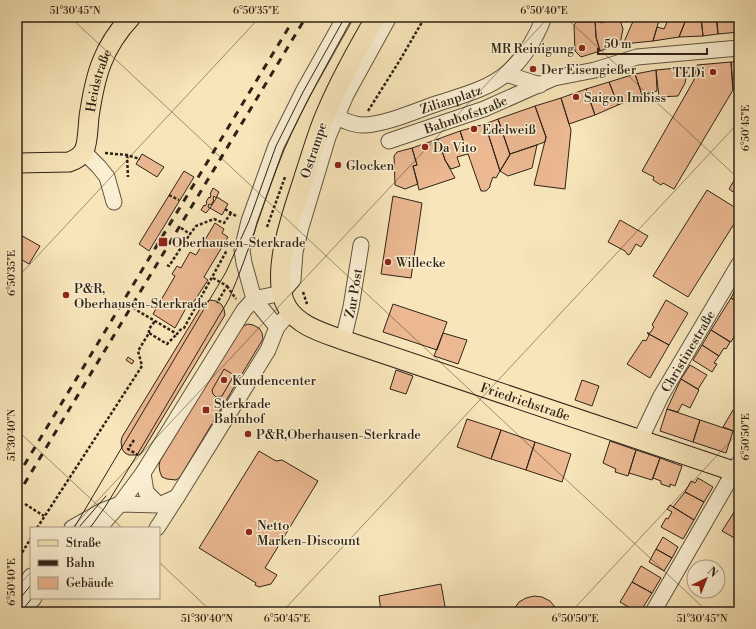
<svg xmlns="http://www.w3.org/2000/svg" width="756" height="629" font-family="'Libre Bodoni',serif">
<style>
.building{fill:#ebb891;stroke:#2f2317}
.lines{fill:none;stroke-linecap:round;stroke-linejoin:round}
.minor-casing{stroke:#615440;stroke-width:17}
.major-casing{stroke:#2f2317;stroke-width:21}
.path{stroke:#2f2317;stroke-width:2.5;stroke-dasharray:3 2;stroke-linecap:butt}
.minor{stroke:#faefd2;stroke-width:15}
.major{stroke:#f8e6ba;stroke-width:19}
.tram{stroke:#2f2317;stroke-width:1}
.rail{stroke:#2f2317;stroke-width:3;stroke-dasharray:7 7;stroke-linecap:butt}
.ticks{fill:none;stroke:#2f2317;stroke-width:1;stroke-opacity:0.45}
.poi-dot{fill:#8f2418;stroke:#faefd2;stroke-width:1.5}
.labels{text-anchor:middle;stroke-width:3;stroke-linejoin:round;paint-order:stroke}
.poi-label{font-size:13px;fill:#2f2317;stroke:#faefd2;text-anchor:start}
.street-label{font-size:13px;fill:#2f2317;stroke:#faefd2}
.neatline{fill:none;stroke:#2f2317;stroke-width:1.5}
.ticks-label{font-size:10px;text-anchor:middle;fill:#2f2317}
</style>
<rect width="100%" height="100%" fill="#f8e6ba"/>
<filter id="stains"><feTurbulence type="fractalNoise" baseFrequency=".005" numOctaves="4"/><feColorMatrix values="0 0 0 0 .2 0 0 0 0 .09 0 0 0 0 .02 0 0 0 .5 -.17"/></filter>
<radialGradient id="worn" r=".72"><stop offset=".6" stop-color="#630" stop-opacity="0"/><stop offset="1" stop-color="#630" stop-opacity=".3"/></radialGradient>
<path class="building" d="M619 17 623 29 620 44 600 51 596 37 595 19H598V22H601V23Z
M635 17H660L653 41 623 44Z
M671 17H687L679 37 653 41 657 27 664 29 668 20H669Z
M687 17H701L703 36 679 37Z
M701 17H716L718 34 703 36Z
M717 17H739V32L718 34Z
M592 19H595L596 37 600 51 581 57 575 51 574 25 577 22H592Z
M731 62 733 90 674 189 663 183 661 185 653 180 654 177 642 171 694 80 697 65Z
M731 62H739V90H733Z
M688 67 685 83 678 96 659 97 656 70Z
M656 70 657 91 642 95 635 74Z
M635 74 642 95 618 105 609 82Z
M609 82 618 105 595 115 586 89Z
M586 89 595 115 569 124 561 98Z
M561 98 571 130 565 189 534 185 546 137 535 106Z
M535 106 546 137 545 142 510 154 498 119Z
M498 119 510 155 500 171 485 124Z
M485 124 500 171 496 178 493 177 490 185V187L486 191H481L460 131Z
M460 131 468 154 457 157 460 166 451 169 445 160 438 139Z
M438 139 445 160 455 178 419 190 413 166 417 165 412 148Z
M537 145 532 168 508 176 500 171 510 154Z
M412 148 417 165 413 166 418 184 405 189 395 185 394 156 397 152Z
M142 154 164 167 157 177 136 164Z
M184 171 194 177 149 251 139 244Z
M739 172V196L729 189Z
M213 188 219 192 216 198 214 196 213 199 214 200 211 205 209 204 208 207 210 208 206 213 201 210 204 205 205 206 207 203 206 202 209 197 210 198 211 195 210 194Z
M707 190 739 210V216L688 297 653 276Z
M393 196 422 203 411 278 381 274Z
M217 197 228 204 222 215 210 208Z
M620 220 648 236 641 247 636 244 630 254 628 255 625 251 608 242Z
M215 223 224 229 222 233 228 237 204 277 208 280 193 303 190 301 175 328 153 314 175 276 172 274 177 266 181 268 190 252 196 255Z
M17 233 40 246 29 264 17 257Z
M739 282V303L731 298Z
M731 298 739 303V328L731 342 711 330Z
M210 300 216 301 221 304 224 309 225 315 142 452 139 455H129L125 453 122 449 121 442 122 437 203 304Z
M666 300 688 313 669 345 647 333H650L654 327 652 325Z
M393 304 447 322 437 350 383 332Z
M248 324 253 325 259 328 262 333 263 339 180 477 176 480 167 479 162 477 160 472 159 466 160 461 241 327Z
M711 330 730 342 726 349 724 348 719 356 702 345Z
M443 333 467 340 458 364 434 356Z
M647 333 669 345 650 378 627 364 643 340 646 341 649 335Z
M702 345 719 356 714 363 717 364 712 372 693 360Z
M128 357 134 361 132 364 126 360Z
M690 365 707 375 698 389 681 379Z
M224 369 234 375 222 396 216 397 213 394 212 390Z
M396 370 413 376 406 394 390 389Z
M681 379 699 390 690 408 682 404 678 412 667 409Z
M582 380 599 386 592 406 575 400Z
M739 403V414L734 411Z
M667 409 700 420 693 442 660 431Z
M733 410 739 414V433L723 427Z
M467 419 501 430 491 459 457 447Z
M700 420 733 431 726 453 693 442Z
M501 430 535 442 526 470 491 459Z
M610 441 636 450 628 476 615 472 616 469 603 463Z
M535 442 571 454 562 482 526 470Z
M636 450 660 458 652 480 629 473Z
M259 451 276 461 282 460 318 481 265 568 277 575 271 584 259 587 255 585 256 583 199 548Z
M660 458 682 466 675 486 670 484V487L661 484V481L653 478Z
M698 478 713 487 704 502 685 492 691 481 695 483Z
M685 492 704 502 694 520 673 507Z
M670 505 694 520 683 539 661 527 666 518 668 519 672 512 667 509Z
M738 506 739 507V538L738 540 722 531Z
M663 537 678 547 672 558 656 549Z
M656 549 672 558 664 571 649 562Z
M641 566 661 578 652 593 632 582Z
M632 582 652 593 640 612H637L620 602Z
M441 584 446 612H381L379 596Z
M534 596 542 597 550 601 555 607 558 612H512L519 602 526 598Z"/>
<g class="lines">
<g class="minor-casing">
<g id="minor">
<path d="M506 74 540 85"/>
<path id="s1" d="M328 113C339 118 351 125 363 125 382 125 411 113 430 106 455 97 487 91 508 72 525 57 536 38 544 17"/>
<path id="s2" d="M389 141 484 109 554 78 595 70 637 57 739 48"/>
<path d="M84 152 99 167 107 177 114 202"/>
<path d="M277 327 254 299 244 263 242 250 249 221 276 146 303 92 345 17"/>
<path id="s3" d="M343 340 351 307 361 245"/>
<path id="s4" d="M640 440 661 396 739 264"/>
<path d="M143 473 146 492 159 505"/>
<path d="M72 528 102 511 120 504 159 505 177 497 252 376 268 350 277 327 284 319"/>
<path d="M99 528 120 504 143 473 244 310 254 299 282 293 293 280 295 252 301 227 328 137 346 95 389 17"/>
<path d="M157 528 177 497"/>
<path d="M17 598 31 576"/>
<path d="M20 612 34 598"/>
<path d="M653 612 739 463"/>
</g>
</g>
<g class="major-casing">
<g id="major">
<path id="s5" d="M376 17C358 48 341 78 327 111 318 131 312 153 305 174 295 207 268 274 287 307 298 326 324 333 343 340L739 473"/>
<path id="s6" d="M17 163 69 162C75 160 81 156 84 151 88 143 88 126 89 117 95 76 102 48 131 17"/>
</g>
</g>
<path class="path" d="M368 111 400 60 425 17
M105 153 127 155 140 159
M127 155 128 177
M169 195 179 200
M225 209 236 216
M267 227 285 177
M181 228 190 234 196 226 214 219 224 223 231 213
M167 265 169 266 190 234
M213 278 227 286 217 303
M227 286 236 299
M303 292 307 304
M133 308 177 334 180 330 184 328 227 250
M149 333V329L155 321
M134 440 128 449 138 455
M25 504 44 516
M37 528 142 366 138 351 149 333 167 344 177 334
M17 561 31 538"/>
<use href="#minor" class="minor"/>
<use href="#major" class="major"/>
<path class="tram" d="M80 526 106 496
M74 528 226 272 249 221 276 146 303 92 345 17
M90 528 105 507 137 455 229 299C250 250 264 199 284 150 304 104 329 61 353 17
M17 602 31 585
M21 612 32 598"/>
<path class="rail" d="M17 477 295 17
M17 496 306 17"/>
</g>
<path class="ticks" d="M70 17 708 612M565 17 739 179M17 278 260 17M17 430 122 528M72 528 549 17M159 562 212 612M17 587 31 572M282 612 739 122M571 612 739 432"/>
<g class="poi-dot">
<circle cx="582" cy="48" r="4"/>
<circle cx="533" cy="69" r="4"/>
<circle cx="713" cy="72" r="4"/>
<circle cx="576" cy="97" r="4"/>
<circle cx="474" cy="129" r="4"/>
<circle cx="425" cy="147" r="4"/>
<circle cx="338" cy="165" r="4"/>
<rect x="158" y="237" width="10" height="10" rx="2"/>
<circle cx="388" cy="262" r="4"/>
<circle cx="66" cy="295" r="4"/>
<circle cx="224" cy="380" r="4"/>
<rect x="202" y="406" width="8" height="8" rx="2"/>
<circle cx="248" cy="434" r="4"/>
<circle cx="249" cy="532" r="4"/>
</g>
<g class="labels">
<g class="poi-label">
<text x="574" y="53" text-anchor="end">MR Reinigung</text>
<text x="541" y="74">Der Eisengießer</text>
<text x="705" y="77" text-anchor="end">TEDi</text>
<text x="584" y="102">Saigon Imbiss</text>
<text x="482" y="134">Edelweiß</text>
<text x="433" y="152">Da Vito</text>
<text x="346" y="170">Glocken</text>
<text x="172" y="247">Oberhausen-Sterkrade</text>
<text x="396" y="267">Willecke</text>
<text x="74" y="293">P&amp;R,<tspan x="74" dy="15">Oberhausen-Sterkrade</tspan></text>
<text x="232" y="385">Kundencenter</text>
<text x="214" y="408">Sterkrade<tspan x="214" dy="15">Bahnhof</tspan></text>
<text x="256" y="439">P&amp;R,Oberhausen-Sterkrade</text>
<text x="257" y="530">Netto<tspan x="257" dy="15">Marken-Discount</tspan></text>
</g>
<g class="street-label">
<text dy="5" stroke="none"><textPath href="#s6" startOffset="143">Heidstraße</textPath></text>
<text dy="5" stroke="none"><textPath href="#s1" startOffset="129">Zilianplatz</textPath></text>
<text dy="5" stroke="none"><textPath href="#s2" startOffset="81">Bahnhofstraße</textPath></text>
<text transform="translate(313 150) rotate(-72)" y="5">Ostrampe</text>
<text dy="5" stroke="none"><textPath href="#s3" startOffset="48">Zur Post</textPath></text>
<text dy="5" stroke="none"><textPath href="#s4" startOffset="101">Christinestraße</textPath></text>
<text dy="5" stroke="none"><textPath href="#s5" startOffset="569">Friedrichstraße</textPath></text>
</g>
</g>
<rect width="756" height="629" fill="none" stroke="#f8e6ba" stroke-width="44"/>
<rect x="30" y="527" width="130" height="72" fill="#faefd2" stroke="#a99d87"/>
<rect x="38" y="540" width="20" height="6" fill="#f8e6ba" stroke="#a99d87"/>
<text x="66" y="547" font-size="12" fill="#2f2317">Straße</text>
<rect x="38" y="560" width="20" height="6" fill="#2f2317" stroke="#a99d87"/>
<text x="66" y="567" font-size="12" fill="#2f2317">Bahn</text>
<rect x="38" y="577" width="20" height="12" fill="#ebb891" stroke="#a99d87"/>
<text x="66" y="587" font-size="12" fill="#2f2317">Gebäude</text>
<g transform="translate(706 579) rotate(43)"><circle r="19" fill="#faefd2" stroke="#a99d87"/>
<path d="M0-3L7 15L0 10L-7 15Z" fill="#8f2418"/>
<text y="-6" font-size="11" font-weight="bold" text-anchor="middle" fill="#2f2317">N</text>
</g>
<path d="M598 48v6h109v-6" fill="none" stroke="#2f2317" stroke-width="2"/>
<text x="604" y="48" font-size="12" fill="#2f2317" stroke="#faefd2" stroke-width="3" paint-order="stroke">50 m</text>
<rect x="22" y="22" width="712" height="585" class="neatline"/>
<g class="ticks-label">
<text x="75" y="14">51°30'45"N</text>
<text x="256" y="14">6°50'35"E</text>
<text x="544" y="14">6°50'40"E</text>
<text transform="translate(745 128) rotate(-90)" y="4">6°50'45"E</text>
<text transform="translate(11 273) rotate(-90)" y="4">6°50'35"E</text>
<text transform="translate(11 435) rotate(-90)" y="4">51°30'40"N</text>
<text transform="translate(745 437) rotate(-90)" y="4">6°50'50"E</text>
<text transform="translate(11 582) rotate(-90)" y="4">6°50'40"E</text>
<text x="207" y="622">51°30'40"N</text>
<text x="287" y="622">6°50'45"E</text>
<text x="575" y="622">6°50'50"E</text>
<text x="702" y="622">51°30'45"N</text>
</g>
<rect width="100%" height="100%" filter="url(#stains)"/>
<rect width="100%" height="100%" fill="url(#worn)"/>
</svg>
